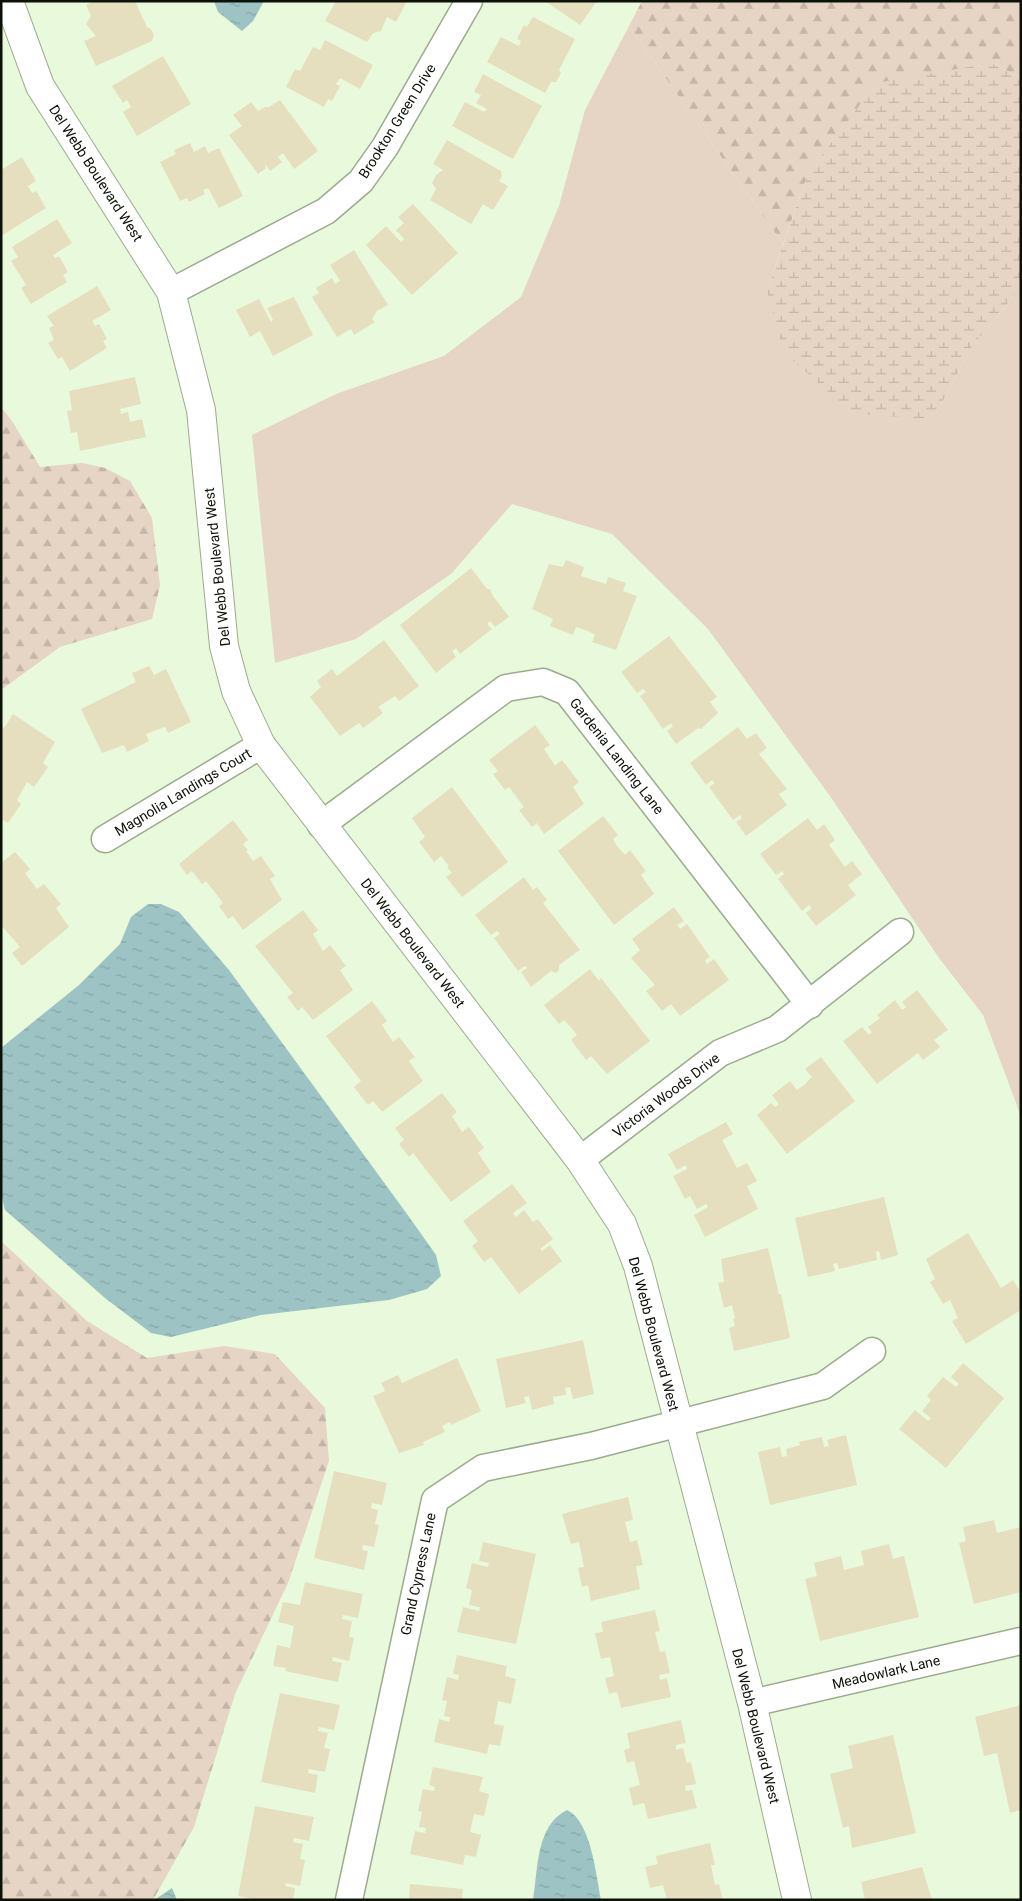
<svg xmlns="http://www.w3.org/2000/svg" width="1022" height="1901" font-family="Roboto,sans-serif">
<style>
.grass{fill:#e6d4c5}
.forest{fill:url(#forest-firs)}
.wetland{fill:url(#wetland-marsh)}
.water{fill:url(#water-ripples)}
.building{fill:#e6dfbf}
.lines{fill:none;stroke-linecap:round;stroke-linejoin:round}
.street-casing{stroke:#9cab8f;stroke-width:29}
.secondary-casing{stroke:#9cab8f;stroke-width:30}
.street{stroke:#fff;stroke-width:26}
.secondary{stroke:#fff;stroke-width:28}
.labels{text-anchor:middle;stroke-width:4.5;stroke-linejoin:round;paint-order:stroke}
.street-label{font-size:14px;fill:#0d1208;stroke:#fff}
</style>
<defs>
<pattern id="forest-firs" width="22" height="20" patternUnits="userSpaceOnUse" patternTransform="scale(1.25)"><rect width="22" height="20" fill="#e6d4c5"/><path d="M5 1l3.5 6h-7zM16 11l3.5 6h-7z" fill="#c4b5a8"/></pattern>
<pattern id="wetland-marsh" width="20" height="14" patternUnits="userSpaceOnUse" patternTransform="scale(1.25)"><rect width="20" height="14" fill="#e6d4c5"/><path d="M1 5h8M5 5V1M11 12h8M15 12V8" fill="none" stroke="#c4b5a8"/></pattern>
<pattern id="water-ripples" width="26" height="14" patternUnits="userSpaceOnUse" patternTransform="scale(1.25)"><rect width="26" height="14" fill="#9dc3c4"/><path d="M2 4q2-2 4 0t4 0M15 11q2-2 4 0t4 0" fill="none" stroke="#86a6a7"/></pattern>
</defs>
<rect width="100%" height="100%" fill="#e9f9db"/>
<path class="grass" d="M629 26 783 244 767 290 928 419 937 412 972 347 1021 287V1124L1019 1111 983 1015 939 958 830 796 708 629 612 534 512 504 451 574 356 639 275 663 252 435 336 394 444 356 521 297 559 206 585 110Z"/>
<path class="forest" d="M642 1H1021V78L991 63 808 174 783 244 629 26Z
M1 407 12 421 40 467 82 463 105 468 130 481 152 518 160 585 152 619 60 647 1 690Z
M1 1241 87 1321 147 1358 224 1346 275 1354 325 1408 329 1461 288 1583 235 1694 194 1827 153 1900H1Z"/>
<path class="wetland" d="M991 63 1021 78V287L972 347 937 412 928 419 854 414 784 353 767 290 808 174 876 83Z"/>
<path class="water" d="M214 1H264L253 21 242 31 218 12Z
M148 904H161L179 912 229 970 407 1214 436 1255 441 1276 427 1289 389 1300 261 1315 171 1337 151 1333 105 1298 5 1210 1 1193V1048L79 985 120 944 131 917Z
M567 1810C591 1821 596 1875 601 1900H533C538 1869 536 1825 567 1810Z
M172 1888 177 1900H153H154Z"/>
<path class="building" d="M94 1H135L147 27 151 29 154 35 152 41 96 66 84 41 96 36 86 24 91 16 86 5Z
M336 1H407L396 22 387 17 381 31 373 33 367 42 325 21Z
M545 1H597L580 25Z
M533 17 575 39 559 70 561 73 556 82H551L545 93 487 62 501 37 519 46 521 41 517 39 524 25 527 27Z
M325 40 373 65 360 89 340 78 336 84 340 86 332 101 328 99 324 107 286 87 295 69 300 71 313 47 320 50Z
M163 56 191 104 137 136 123 112 131 107 127 100 123 103 112 86Z
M483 74 542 106 513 159 452 126 465 102 484 112 487 109 476 103 481 95 474 92Z
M280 100 318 151 294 169 283 153 278 157 282 162 270 171 265 164 266 168 258 174 229 135 242 126 233 115 251 102 258 111 265 107H269Z
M447 140 501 171 502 177 499 181 508 186 493 210 483 204 471 224 430 200 436 189 432 183 436 175 443 170 433 164Z
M190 143 194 152 205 146 208 153 219 148 243 196 219 208 208 188 203 190 205 194 189 202 187 198 180 201 160 162 176 154 174 150Z
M22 157 36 181 28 186 32 193 36 191 46 208 1 236V170Z
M413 204 458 253 412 295 366 245 386 226 401 242 404 239 396 230 404 223 398 217Z
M57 219 72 243 53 255 55 258 59 256 68 272 63 275 67 282 31 304 21 288 26 285 11 261 18 257 12 247Z
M354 250 388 305 377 311 372 319 375 322 354 335 351 329 337 337 312 297 319 293 316 288 332 278 335 284 340 281 330 265Z
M97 286 111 310 92 321 95 326 99 324 107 339 103 341 107 348 70 371 62 357 58 359 48 343 54 340 49 328 54 326 47 316Z
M294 297 313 335 273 356 260 331 250 337 236 310 259 299 271 322 273 320 267 308Z
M135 377 141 404 120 409 121 414 128 412 130 422 142 419 146 437 80 451 77 432 71 433 67 411 72 410 69 391Z
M566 560 584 567 581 576 606 584 608 577 626 583 623 591 637 596 616 650 592 642 595 635 588 631 576 627 573 635 550 626 553 619 532 609 549 564 563 567Z
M471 568 487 589H490L493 596 509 617 495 627 490 621 487 624 492 629 460 654 456 648 452 651 456 657 436 673 400 625Z
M669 636 717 697 710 702 718 713 701 729 698 728 676 744 667 731 673 726 671 723 663 729 640 696 646 692 643 689 637 693 621 672Z
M384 640 419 686 399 701 395 696 378 707 383 713 363 728 359 723 340 736 310 697 321 687 317 681 332 669 337 676Z
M149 666 154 675 166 669 191 722 168 733 165 727 146 734 149 741 127 752 124 745 102 753 81 709 136 682 132 673Z
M13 714 55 742 43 763 48 767 34 787 27 782 17 800 21 804 8 823 1 819V726L4 728Z
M535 725 550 745 544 749 555 766 562 760 579 782 573 787 584 804 544 834 537 823 532 827 519 810 524 807 509 787 505 790 493 774 498 771 489 760Z
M738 727 747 739 756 733 767 748 759 754 787 789 779 794 787 805 746 836 736 822 742 818 740 815 733 820 709 787 715 783 712 780 706 785 690 763Z
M452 787 508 862 462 897 446 877 452 873 447 867 449 866 441 856 434 862 419 842 425 837 412 818Z
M603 816 618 835 613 839 617 846 625 855 630 850 646 871 641 875 654 894 614 925 558 851Z
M808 818 817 830 824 824 835 840 829 845 845 867 852 861 862 874 848 885 856 895 816 926 806 913 812 908 809 905 802 911 778 879 784 874 782 871 776 875 760 854Z
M233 820 248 840 243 844 248 850 246 851 253 861 261 856 275 876 270 879 282 900 243 930 233 916 228 919 219 906 223 903 206 881 202 884 192 871 187 875 179 864Z
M15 852 30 869 25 873 37 889 44 884 61 904 56 908 69 927 22 966 12 953 20 947 1 925V863Z
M524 877 533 890 537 887 547 900 543 903 580 950 559 965V970L556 973 551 971 531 987 521 972 527 968 525 966 518 971 494 938 500 934 497 931 491 935 475 915Z
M674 907 684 921 677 925 680 929 687 924 710 957 705 960 707 964 714 959 729 980 680 1016 671 1004 662 1011 646 991 655 985 631 958 640 950 632 939Z
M303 910 318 930 313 934 323 951 330 945 346 966 340 970 353 990 313 1020 302 1007 298 1011 287 997 293 993 255 946Z
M590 969 599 981 601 978 650 1041 607 1074 591 1056 586 1060 571 1040 577 1035 570 1026 564 1020 559 1024 544 1005Z
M917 990 948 1030 934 1040 940 1047 923 1060 918 1053 877 1084 843 1041 862 1027 869 1035 872 1032 868 1027 880 1018 877 1015 895 1000 902 1010 906 1007 902 1002Z
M372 1001 387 1021 382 1025 393 1042 399 1037 415 1057 409 1061 423 1081 382 1112 373 1101 368 1105 354 1087 361 1081 326 1036Z
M821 1057 855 1101 787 1154 757 1115 771 1103 775 1107 779 1104 772 1095 790 1081 797 1090 804 1085 812 1077 805 1069Z
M442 1093 457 1112 452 1116 462 1132 469 1127 484 1148 478 1153 491 1172 451 1202 413 1153 409 1157 399 1144 404 1140 395 1128Z
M726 1122 733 1134 722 1140 737 1168 747 1163 757 1181 747 1186 758 1209 705 1237 694 1215 708 1207 706 1204 697 1209 690 1196 685 1199 673 1176 687 1169 686 1165 677 1170 668 1154Z
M512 1184 527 1203 513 1213 516 1217 524 1210 533 1222 538 1219 553 1239 540 1249 542 1251 550 1245 562 1261 519 1294 491 1257 484 1262 472 1246 478 1241 463 1221Z
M884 1197 898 1255 881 1260 879 1251 876 1252 877 1260 839 1269 837 1263 833 1264 835 1271 808 1277 795 1218Z
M968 1233 1001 1288 1013 1280 1021 1293V1310L966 1344 952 1321 958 1318 950 1300 943 1304 930 1282 935 1279 926 1259Z
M768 1248 779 1294H781L790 1338 734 1351 729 1328 735 1326 733 1319 735 1318 732 1305 724 1308 718 1283 724 1282 721 1259Z
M583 1340 594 1394 573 1399 570 1387 565 1388 566 1395 553 1397 554 1404 532 1410 529 1396 524 1397 526 1403 506 1408 496 1359Z
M457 1358 481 1411 451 1425 450 1422 442 1426 445 1432 423 1442 424 1445 399 1453 373 1396 385 1391 381 1383 398 1375 402 1383Z
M963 1363 1004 1398 946 1468 899 1429 915 1410 928 1421 931 1418 922 1411 931 1400 927 1396 943 1377 956 1387 959 1384 951 1377Z
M846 1435 857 1485 770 1505 758 1452 780 1447 782 1457 787 1456 786 1449 800 1445 799 1442 822 1437 824 1447 829 1446 827 1440Z
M334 1471 387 1483 382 1505 372 1503 371 1508 378 1510 375 1524 379 1525 374 1547 363 1545 362 1550 368 1551 364 1570 314 1558Z
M628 1497 633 1520 625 1522 630 1542 637 1540 643 1565 636 1566 640 1589 591 1601 588 1585 582 1587 578 1568 584 1567 579 1542 571 1544 562 1514Z
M994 1520 997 1533 1021 1527V1592L974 1604 959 1543 966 1541 963 1527Z
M483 1542 536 1554 516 1644 457 1632 463 1607 479 1611 480 1607 469 1605 472 1590 466 1588 472 1563 488 1567 489 1563 479 1561Z
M889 1544 893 1559 904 1556 919 1617 820 1641 805 1579 817 1576 814 1563 841 1556 844 1570 864 1565 861 1551Z
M305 1582 363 1594 358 1618 343 1615 342 1619 352 1621 349 1637 354 1638 349 1661 333 1657 332 1661 342 1663 338 1682 285 1671 286 1668 273 1666 277 1645 290 1648 294 1626 278 1622 283 1602 300 1605Z
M655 1610 660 1631 655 1632 660 1652 665 1651 670 1673 659 1675 660 1680 667 1678 671 1697 621 1708 617 1692 609 1694 605 1678 614 1676 610 1657 601 1659 595 1633 603 1632 601 1622Z
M457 1655 507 1666 505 1676 516 1679 511 1704 498 1701 494 1724 504 1726 500 1746 489 1744 487 1754 434 1742 439 1719 449 1722 450 1717 444 1716 447 1701 442 1700 447 1677 458 1680 459 1675 453 1674Z
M280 1693 340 1705 334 1730 319 1727 318 1731 328 1733 324 1748 330 1749 325 1772 309 1769 308 1773 318 1775 315 1793 261 1782Z
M1021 1705V1810L1010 1813 997 1753 984 1756 975 1717Z
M681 1720 686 1743 676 1745V1750L683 1748 687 1763 691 1762 696 1784 685 1786 686 1791 692 1790 697 1808 648 1819 644 1803 633 1806 629 1788 640 1785 634 1761 627 1763 624 1750 630 1748 627 1733Z
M893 1735 916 1833 852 1848 849 1826 843 1828 830 1774 853 1768 848 1746Z
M433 1767 483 1777 479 1791 489 1794 484 1816 474 1814 470 1832 481 1835 476 1857 465 1855 463 1865 410 1854 415 1831 425 1833 426 1828 419 1827 422 1812 418 1811 423 1789 434 1791 435 1787 429 1785Z
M255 1806 314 1817 309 1841 294 1838 293 1842 303 1844 300 1859 305 1860 300 1886 286 1883 285 1886 295 1888 293 1900H258L238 1896Z
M710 1843 715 1865H711L715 1885 719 1884 723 1900H667L663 1885 650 1888 645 1867 658 1864 656 1856Z
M922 1867 932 1900H865L861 1882Z
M410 1884 463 1889 462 1900H409Z"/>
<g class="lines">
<g class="street-casing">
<path id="street" d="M171 292 326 211 361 181 385 147 469 1
M321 825 506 688 543 682 567 692 810 1005
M105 839 261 745
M580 1160 720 1053 777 1029 900 932
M752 1703 1021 1641
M349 1900 435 1500 483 1468 591 1446 823 1386 872 1351"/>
</g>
<g class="secondary-casing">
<path id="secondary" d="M9 1 40 86 171 292 201 410 224 646 236 691 261 745 580 1160 622 1224 638 1266 752 1703 797 1900"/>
</g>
<use href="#street" class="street"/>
<use href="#secondary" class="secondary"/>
</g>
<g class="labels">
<g class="street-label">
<text transform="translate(397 121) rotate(-58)" y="5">Brookton Green Drive</text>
<text transform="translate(96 173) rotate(57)" y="5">Del Webb Boulevard West</text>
<text transform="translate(217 567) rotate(-96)" y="5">Del Webb Boulevard West</text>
<text transform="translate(617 756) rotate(52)" y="5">Gardenia Landing Lane</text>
<text transform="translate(183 792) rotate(-31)" y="5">Magnolia Landings Court</text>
<text transform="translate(413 943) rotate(52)" y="5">Del Webb Boulevard West</text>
<text transform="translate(666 1095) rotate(-37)" y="5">Victoria Woods Drive</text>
<text transform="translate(654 1334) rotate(75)" y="5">Del Webb Boulevard West</text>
<text transform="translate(418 1574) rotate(-78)" y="5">Grand Cypress Lane</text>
<text transform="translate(886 1672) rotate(-13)" y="5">Meadowlark Lane</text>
<text transform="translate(756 1726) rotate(76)" y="5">Del Webb Boulevard West</text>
</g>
</g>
<rect width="1022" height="1901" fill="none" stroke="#0d1208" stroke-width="5"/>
</svg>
